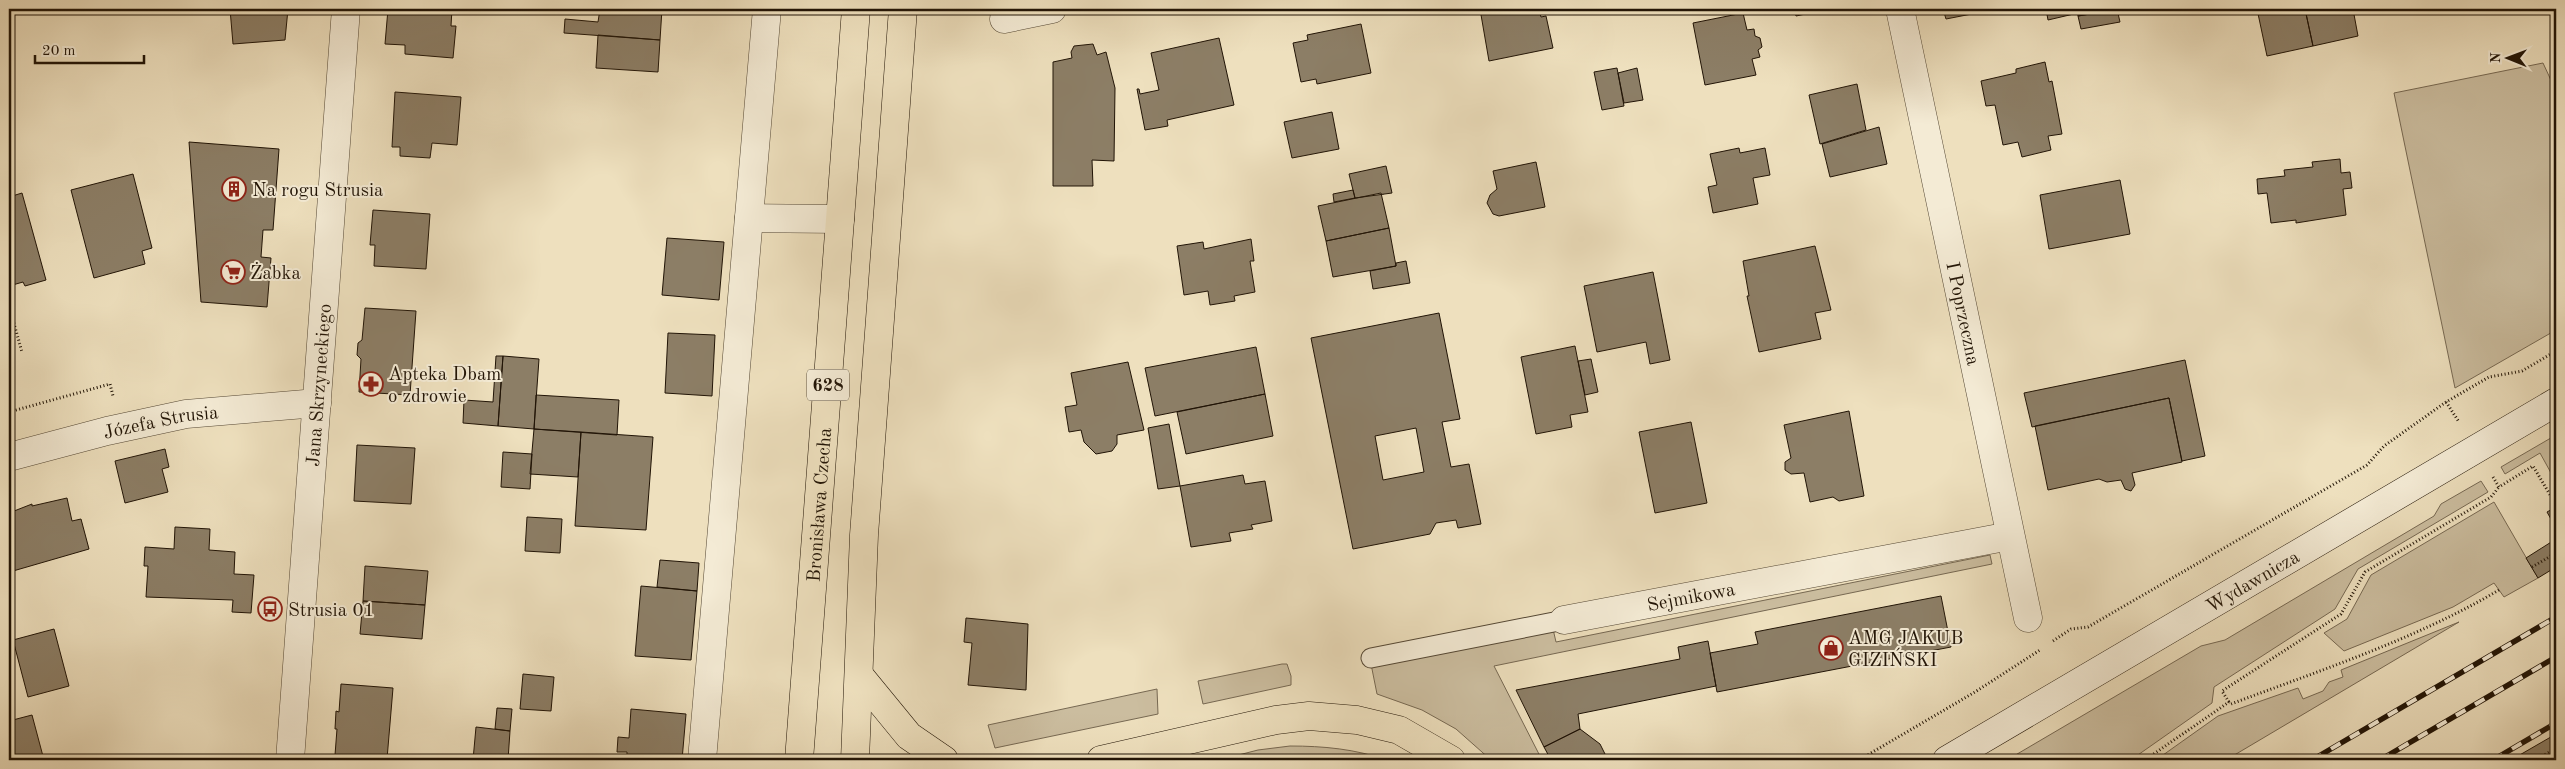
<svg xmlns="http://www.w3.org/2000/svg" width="2565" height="769" font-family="'Old Standard TT',serif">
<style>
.green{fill:#cbbd9f;stroke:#766852}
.building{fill:#8c7e66;stroke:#211406;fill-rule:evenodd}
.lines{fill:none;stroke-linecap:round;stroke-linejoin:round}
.lane-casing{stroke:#544734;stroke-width:21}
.street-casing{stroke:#544734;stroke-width:29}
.secondary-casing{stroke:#211406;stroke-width:29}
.primary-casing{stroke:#211406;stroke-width:29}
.path{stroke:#211406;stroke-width:3;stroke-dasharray:1 2.5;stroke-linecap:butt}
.lane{stroke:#f4ebd5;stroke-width:19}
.street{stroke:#f4ebd5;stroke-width:28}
.secondary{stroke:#f4ebd5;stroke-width:28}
.primary{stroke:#eee0be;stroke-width:28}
.rail-casing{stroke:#211406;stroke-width:5.5}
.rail{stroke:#f4ebd5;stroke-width:4;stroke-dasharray:11;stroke-linecap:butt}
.labels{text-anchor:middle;stroke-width:4;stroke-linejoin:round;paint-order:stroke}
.shield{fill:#f4ebd5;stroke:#605444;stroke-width:1}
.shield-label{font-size:18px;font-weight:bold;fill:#211406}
.poi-label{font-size:19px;fill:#211406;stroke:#f4ebd5;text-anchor:start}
.street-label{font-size:19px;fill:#211406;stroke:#f4ebd5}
</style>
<rect width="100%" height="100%" fill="#eee0be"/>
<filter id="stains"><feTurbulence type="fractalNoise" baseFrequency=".004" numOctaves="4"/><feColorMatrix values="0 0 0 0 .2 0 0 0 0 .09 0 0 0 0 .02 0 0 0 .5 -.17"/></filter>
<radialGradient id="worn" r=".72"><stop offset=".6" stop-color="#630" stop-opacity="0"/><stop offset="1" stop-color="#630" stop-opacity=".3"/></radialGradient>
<path class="green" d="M2543 63 2556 91V330L2455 388 2394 93Z
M2556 435V482L2540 453 2505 474 2501 467Z
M2481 481 2488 492 2358 569 2335 609 2214 687 2212 703 2135 757 2129 760H2007L2201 646 2225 640 2434 516 2441 504Z
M2494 502 2538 578 2504 597 2494 583 2453 607 2344 651 2324 633 2347 619 2371 575Z
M1990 555 1992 564 1494 666 1542 760H1491L1456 729 1422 710 1377 694 1371 664 1553 629 1556 642Z
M2459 622 2226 760H2156L2218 716 2298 688 2303 699 2323 691 2329 682 2343 677 2341 670Z
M1282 664H1287L1291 676V685L1203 704 1198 681Z
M1157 689 1158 714 995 748 988 725Z
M1290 746C1323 746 1356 749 1386 760H1219L1258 750Z"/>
<path class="building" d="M230 9H288L285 40 233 44Z
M388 9H452L451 26H456L453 58 405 54V45L385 44Z
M600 9H662L660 40 564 33 565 19 598 22Z
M1480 9H1539L1541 17 1546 16 1553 48 1489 61Z
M1794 9H1829L1796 16Z
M1943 9H1987V11L1946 19Z
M2046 9H2077L2078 13 2048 20Z
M2077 9H2096L2097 13 2078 16Z
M2117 9 2120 22 2081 29 2078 16Z
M2257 9H2305L2313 46 2267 56Z
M2305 9H2353L2358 36 2313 46Z
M2378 9H2404L2379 13Z
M1743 13 1747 30 1754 29 1755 36 1760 38 1762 47 1758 50 1760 57 1752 59 1756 75 1705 85 1693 23Z
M1361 24 1371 73 1317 84 1316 79 1301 82 1293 43 1308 40 1307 35Z
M598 35 660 40 658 72 596 68Z
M1219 38 1234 105 1167 120 1168 126 1145 130 1137 89H1139L1140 94 1159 90 1151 53Z
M1093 44 1097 55 1106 52 1115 88 1114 161 1092 160 1093 186H1053V62L1072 58 1071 52 1074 46Z
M2045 62 2049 82 2052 81 2062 134 2048 136 2051 150 2022 157 2018 142 2003 145 1995 105 1986 106 1981 81 2016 73V69Z
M1617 68 1624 106 1602 110 1594 72Z
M1637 68 1643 100 1624 103 1618 73Z
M1857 84 1866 130 1820 144 1809 95Z
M395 92 461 97 457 145 432 143 430 158 400 156V147H392Z
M1332 112 1339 149 1292 158 1284 122Z
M1879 127 1887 164 1830 177 1822 144Z
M189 142 279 149 273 230H263L261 257 271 258 267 307 201 302Z
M1739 148 1740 153 1765 148 1770 175 1753 178 1758 204 1713 213 1708 187 1717 185 1710 154Z
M2340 159 2341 173 2350 172 2352 188 2343 189 2346 215 2296 223V220L2271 223 2267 193 2258 194 2257 179 2285 176 2284 170 2313 167 2312 162Z
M1536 162 1545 207 1499 216 1493 214 1487 203 1490 195 1497 189 1493 171Z
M1386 166 1392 193 1355 198 1349 174Z
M133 174 152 248 142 251 145 264 94 278 71 190Z
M2120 180 2130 234 2049 249 2040 195Z
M1353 190 1355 198 1334 202 1333 194Z
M22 193 46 280 25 286 23 282 9 286V197Z
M1381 193 1389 228 1326 241 1318 206Z
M373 210 430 214 426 269 374 266 375 245H370Z
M1389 228 1396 266 1333 277 1326 241Z
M667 238 724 242 719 300 662 295Z
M1251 239 1254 261H1250L1255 292 1234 296 1235 301 1210 305 1208 291 1184 295 1177 246 1203 242 1204 249Z
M1815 246 1831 310 1815 313 1821 339 1759 352 1747 296H1749L1743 261Z
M1406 261 1410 283 1373 289 1370 271 1396 266V263Z
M1653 272 1670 360 1650 364 1646 342 1597 352 1584 286Z
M365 308 416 311 410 395 359 392 361 359 357 355 358 343 362 340Z
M1439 313 1460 419 1442 422 1451 467 1469 464 1481 524 1458 528 1456 520 1436 523 1430 534 1353 549 1311 338ZM1416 428 1424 472 1383 480 1375 436Z
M668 333 715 335 712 396 665 393Z
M1575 346 1588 412 1570 415 1572 427 1536 434 1521 357Z
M1256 347 1265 394 1155 416 1145 368Z
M496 356H503L498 426 463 423 464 400 493 402Z
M503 356 539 359 534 429 498 426Z
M1591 359 1598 392 1585 395 1578 361Z
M2185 360 2205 456 2182 461 2169 398 2032 427 2024 393Z
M1128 362 1144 430 1117 435V444L1112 451 1096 454 1084 442 1081 430 1069 432 1065 407 1077 405 1071 373Z
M1265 394 1273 436 1186 454 1177 412Z
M536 395 619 400 617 435 534 429Z
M2169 398 2182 462 2132 473 2135 485 2131 491 2125 489 2121 480 2107 482 2099 479 2048 490 2035 426Z
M1849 411 1864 496 1839 501 1833 497 1810 502 1804 473 1791 474 1785 470V462L1791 458 1784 425Z
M1691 422 1707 503 1655 513 1639 432Z
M1169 424 1180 486 1158 489 1148 428Z
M534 429 581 432 578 477 530 474Z
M581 432 653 437 646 530 575 526Z
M357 445 415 448 411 504 354 501Z
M165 449 169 467 162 469 168 492 125 503 115 461Z
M503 452 532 454 530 489 501 487Z
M1243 475 1245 484 1265 481 1272 521 1251 525 1253 529 1229 533 1231 541 1191 547 1180 486Z
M67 498 72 521 81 519 89 549 13 571 9 557V513L32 504V506Z
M2556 507V528L2547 512Z
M527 517 562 519 560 553 525 551Z
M175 527 210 529 209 550 235 552 234 574 254 575 251 613 232 612 233 600 146 597 148 566H144L145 547 174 549Z
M2556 539V567L2538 578 2526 558Z
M660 560 699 563 697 591 657 587Z
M365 566 428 571 425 605 363 601Z
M641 586 697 591 691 660 635 656Z
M1941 596 1951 647 1717 692 1710 653 1758 644 1755 632Z
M363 601 425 605 422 639 360 634Z
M966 618 1028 624 1026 690 968 685 972 643 964 642Z
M54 629 69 686 28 697 13 640Z
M1708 641 1716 686 1578 714 1580 729 1544 747 1516 690 1680 659 1678 647Z
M523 674 554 677 551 711 520 709Z
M341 684 393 688 387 759 335 755 337 729H335L336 711 339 712Z
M497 708 512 709 510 731 495 729Z
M631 709 686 714 682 760H627V752H617L618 737 629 738Z
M32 715 44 760H9V721Z
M476 727 510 731 508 760H473Z
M1580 729 1600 744 1608 760H1551L1544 747Z
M2556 734V760H2511Z"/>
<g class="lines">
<g class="lane-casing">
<path id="lane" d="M1371 658 1564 620"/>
</g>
<g class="street-casing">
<g id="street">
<path id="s1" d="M1900 9 2028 618"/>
<path d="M1004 19 1052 9"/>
<path d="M749 218 840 219"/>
<path id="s2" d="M9 457 107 431 186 414 317 403"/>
<path id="s3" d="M1564 620 2010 536"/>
<path id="s4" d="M290 760 346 9"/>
<path d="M702 760 767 9"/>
</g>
</g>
<g class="secondary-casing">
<g id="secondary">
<path id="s5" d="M1947 760 2556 402"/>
</g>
</g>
<g class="primary-casing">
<g id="primary">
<path d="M859 675 909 736 944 760"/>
<path id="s6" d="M799 760 856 9"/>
<path d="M855 760 864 535 903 9"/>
<path d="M1101 760 1276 720 1309 716 1357 720 1399 730 1451 760"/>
</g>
</g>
<path class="path" d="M9 306 22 352
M2446 402 2459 422
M9 412 110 384 113 396
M2493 477 2499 487 2533 466 2556 505
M2532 567 2556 553
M2053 641 2071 629 2088 627 2367 465 2384 446 2446 402 2489 377 2522 371 2556 351
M2229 702 2222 691 2341 614 2365 572 2491 497 2499 487
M1859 760 1975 692 2040 650
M2145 760 2229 702 2231 704C2321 670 2416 639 2499 590
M2536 760 2556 748"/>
<use href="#lane" class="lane"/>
<use href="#street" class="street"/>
<use href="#secondary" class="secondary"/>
<use href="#primary" class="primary"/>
<g class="rail-casing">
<path id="rail" d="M2312 760 2556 617
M2380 760 2556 657
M2493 760 2556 723"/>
</g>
<use href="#rail" class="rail"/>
</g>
<defs>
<g id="building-ring" transform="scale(1.25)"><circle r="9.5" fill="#f4ebd5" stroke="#8f2418" stroke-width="1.5"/><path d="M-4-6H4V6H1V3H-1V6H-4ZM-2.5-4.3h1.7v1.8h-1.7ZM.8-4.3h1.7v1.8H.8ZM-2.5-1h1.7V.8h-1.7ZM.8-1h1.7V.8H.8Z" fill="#8f2418"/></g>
<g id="supermarket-ring" transform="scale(1.25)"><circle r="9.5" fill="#f4ebd5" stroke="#8f2418" stroke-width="1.5"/><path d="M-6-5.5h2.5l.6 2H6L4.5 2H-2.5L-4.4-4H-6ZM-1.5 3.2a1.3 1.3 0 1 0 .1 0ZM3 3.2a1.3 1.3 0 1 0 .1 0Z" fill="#8f2418"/></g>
<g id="pharmacy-ring" transform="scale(1.25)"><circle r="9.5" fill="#f4ebd5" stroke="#8f2418" stroke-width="1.5"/><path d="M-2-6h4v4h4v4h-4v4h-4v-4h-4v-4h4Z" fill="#8f2418"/></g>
<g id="bus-ring" transform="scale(1.25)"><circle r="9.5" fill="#f4ebd5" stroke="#8f2418" stroke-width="1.5"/><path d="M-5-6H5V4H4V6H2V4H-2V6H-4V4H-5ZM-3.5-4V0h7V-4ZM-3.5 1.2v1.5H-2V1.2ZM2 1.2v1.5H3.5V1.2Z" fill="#8f2418"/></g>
<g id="shop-ring" transform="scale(1.25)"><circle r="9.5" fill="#f4ebd5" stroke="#8f2418" stroke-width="1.5"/><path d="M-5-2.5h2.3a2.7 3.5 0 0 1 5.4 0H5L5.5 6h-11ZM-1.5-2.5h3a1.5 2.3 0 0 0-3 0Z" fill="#8f2418"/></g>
</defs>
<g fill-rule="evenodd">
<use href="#building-ring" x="234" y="189"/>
<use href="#supermarket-ring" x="233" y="272"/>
<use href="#pharmacy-ring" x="371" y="384"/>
<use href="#bus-ring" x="270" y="609"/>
<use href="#shop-ring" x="1831" y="648"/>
</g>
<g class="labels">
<rect class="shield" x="807" y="369.5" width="42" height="31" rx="4"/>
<g class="shield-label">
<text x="828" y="391">628</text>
</g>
<g class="poi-label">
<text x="252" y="196">Na rogu Strusia</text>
<text x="250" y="279">Żabka</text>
<text x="388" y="380">Apteka Dbam<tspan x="388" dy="22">o zdrowie</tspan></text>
<text x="288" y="616">Strusia 01</text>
<text x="1848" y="644">AMG JAKUB<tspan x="1848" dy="22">GIZIŃSKI</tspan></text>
</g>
<g class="street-label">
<text dy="7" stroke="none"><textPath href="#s1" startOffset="311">I Poprzeczna</textPath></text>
<text dy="7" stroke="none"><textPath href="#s4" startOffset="376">Jana Skrzyneckiego</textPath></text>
<text dy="7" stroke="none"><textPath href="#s2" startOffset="156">Józefa Strusia</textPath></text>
<text dy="7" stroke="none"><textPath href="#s6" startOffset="256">Bronisława Czecha</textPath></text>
<text dy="7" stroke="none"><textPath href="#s5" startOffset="354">Wydawnicza</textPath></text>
<text dy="7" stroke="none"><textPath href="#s3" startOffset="129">Sejmikowa</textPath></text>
</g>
</g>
<rect width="2565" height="769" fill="none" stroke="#eee0be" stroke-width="30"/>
<rect x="10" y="10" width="2545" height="749" fill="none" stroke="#211406" stroke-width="2.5"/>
<rect x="15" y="15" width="2535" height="739" fill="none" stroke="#211406"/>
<g transform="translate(2508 58) rotate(271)" stroke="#f4ebd5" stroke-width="4" paint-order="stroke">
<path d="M0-4L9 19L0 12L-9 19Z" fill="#211406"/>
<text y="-8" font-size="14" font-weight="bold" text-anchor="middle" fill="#211406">N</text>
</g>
<path d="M35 55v8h109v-8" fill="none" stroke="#211406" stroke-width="2.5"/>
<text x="42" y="55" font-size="15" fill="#211406" stroke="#f4ebd5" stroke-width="4" paint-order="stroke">20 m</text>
<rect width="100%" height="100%" filter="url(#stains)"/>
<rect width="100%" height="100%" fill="url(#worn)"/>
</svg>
